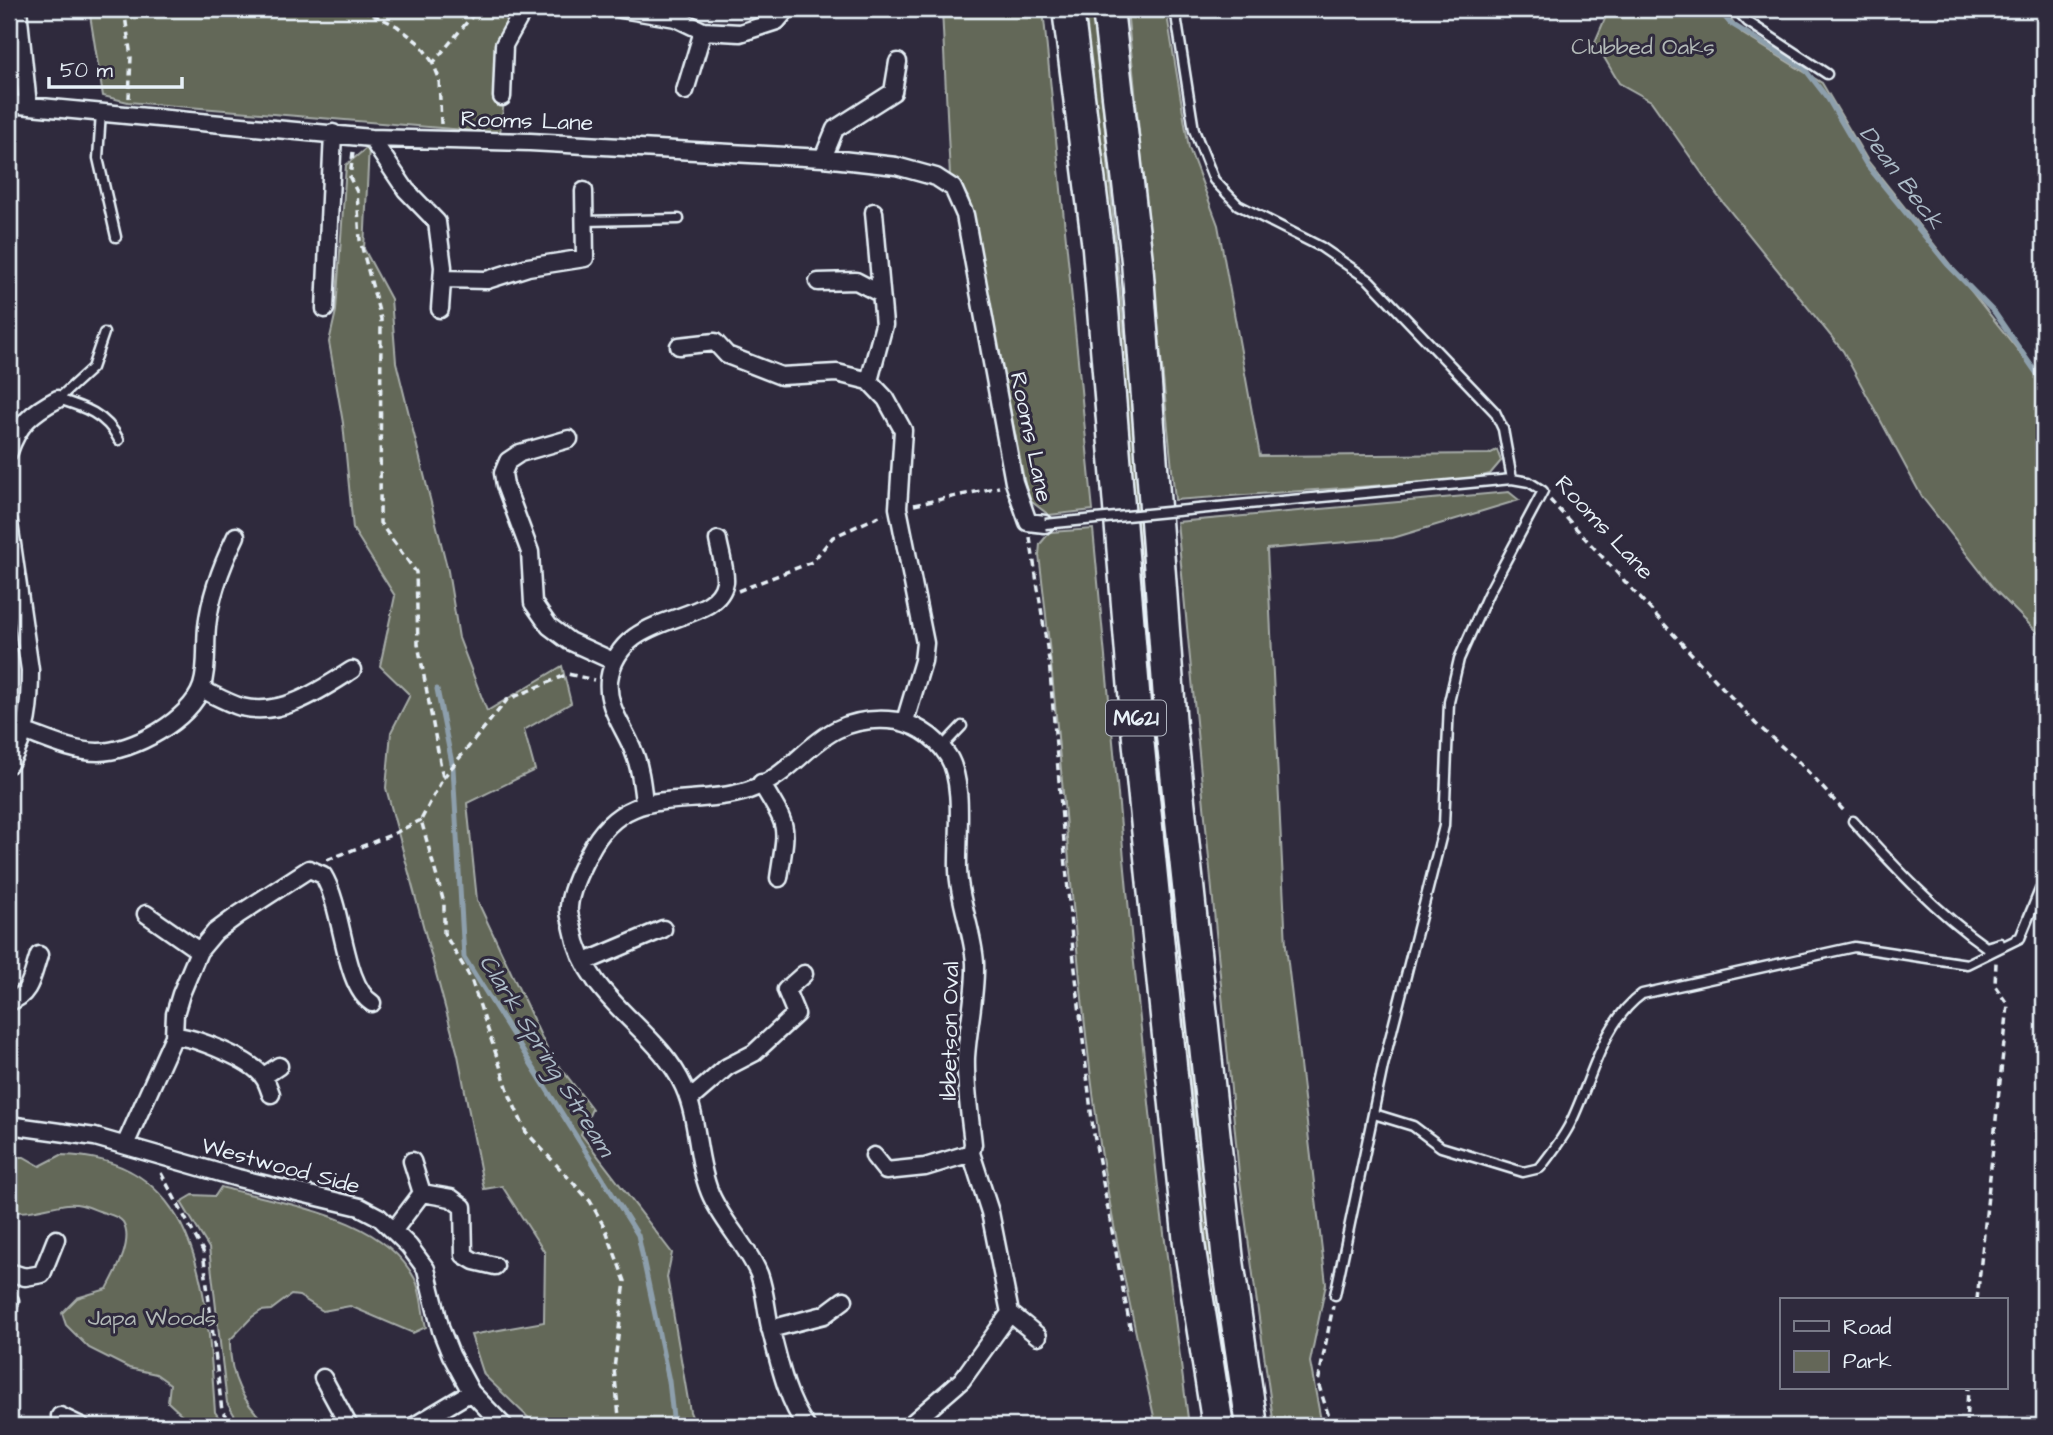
<svg xmlns="http://www.w3.org/2000/svg" width="2053" height="1435" font-family="'Architects Daughter',sans-serif">
<style>
.green{fill:#646758;stroke:#a6aca8;stroke-width:2}
.lines{fill:none;stroke-linecap:round;stroke-linejoin:round}
.stream{stroke:#8d9fac;stroke-width:5}
.service-casing{stroke:#e8f1f8;stroke-width:13}
.minor-casing{stroke:#e8f1f8;stroke-width:21}
.motorway-casing{stroke:#e8f1f8;stroke-width:35}
.path{stroke:#e8f1f8;stroke-width:3.5;stroke-dasharray:7 5;stroke-linecap:butt}
.service{stroke:#2f2a3d;stroke-width:8}
.minor{stroke:#2f2a3d;stroke-width:16}
.motorway{stroke:#2f2a3d;stroke-width:30}
.service-bridge-casing{stroke:#e8f1f8;stroke-width:13;stroke-linecap:butt}
.service-bridge{stroke:#2f2a3d;stroke-width:8}
.labels{text-anchor:middle;stroke-width:6;stroke-linejoin:round;paint-order:stroke}
.shield{fill:#2f2a3d;stroke:#b0b5c0;stroke-width:2}
.shield-label{font-size:21px;font-weight:bold;fill:#e8f1f8}
.park-label{font-size:23px;fill:#b3bab8;stroke:#2f2a3d}
.street-label{font-size:23px;fill:#e8f1f8;stroke:#2f2a3d}
.water-label{font-size:24px;font-style:italic;fill:#abbac6;stroke:#2f2a3d}
</style>
<rect width="100%" height="100%" fill="#2f2a3d"/>
<filter id="ink" filterUnits="userSpaceOnUse"><feTurbulence type="fractalNoise" baseFrequency=".0143" numOctaves="2"/><feDisplacementMap in="SourceGraphic" scale="14" xChannelSelector="R" yChannelSelector="G"/><feConvolveMatrix kernelMatrix="1 2 1 2 8 2 1 2 1" color-interpolation-filters="sRGB"/></filter>
<g filter="url(#ink)">
<path class="green" d="M89 9H524L514 24 500 133 128 102 103 96Z
M942 9H1043L1093 510 1049 515 1028 499 968 197 950 176Z
M1084 9H1092L1097 48 1162 727 1238 1426H1232L1212 1302 1109 234Z
M1127 9H1166L1189 148 1218 225 1260 456 1489 454 1497 450 1501 461 1490 474 1470 479 1175 500Z
M1609 9H1723L1743 34 1822 83 1868 161 2044 383V639L1995 590 1922 497 1843 351 1717 195 1651 101 1619 83 1595 42Z
M369 146 364 249 391 299 396 362 448 571 459 638 487 711 562 666 571 703 524 730 535 770 467 803 477 900 548 1051 592 1109 581 1134 672 1253 667 1277 690 1412 696 1426H537L484 1375 471 1335 544 1322 545 1253 502 1186 484 1189 458 1055 386 788 391 732 410 695 380 666 395 596 353 529 343 423 329 342 336 311 346 165Z
M1509 492 1519 500 1393 538 1267 549 1286 946 1326 1284 1310 1362 1322 1426H1274L1239 1174 1177 522Z
M1093 529 1133 954 1158 1187 1189 1426H1156C1135 1328 1112 1229 1098 1130 1071 939 1063 746 1039 555L1040 544 1050 532Z
M61 1155C206 1157 207 1302 215 1412L225 1426H194L168 1402 170 1384 156 1374 129 1368 89 1348 66 1325 62 1313 77 1298 107 1289C116 1272 134 1241 123 1222 118 1215 106 1214 99 1211 88 1207 80 1203 67 1204 46 1207 31 1214 9 1211V1157H24L40 1166Z
M221 1187C285 1205 381 1215 415 1279 422 1292 422 1312 426 1327L413 1333 350 1306 323 1311 299 1296 291 1295 271 1310 261 1311 252 1317 230 1340C229 1377 243 1403 269 1426H241L227 1403 209 1248 181 1202 193 1195 215 1196Z"/>
<g class="lines">
<path class="stream" d="M1718 9 1730 23 1804 68 1828 99 1866 164 1947 264 1995 313 2044 384
M437 689 453 768 464 957 638 1235 669 1381 674 1426"/>
<g class="service-casing">
<path id="service" d="M1175 9 1194 130 1214 180 1238 205 1321 247 1369 280 1495 412 1503 429 1512 479
M1736 9 1748 22 1827 74
M101 112 98 158 116 237
M584 221 679 219
M58 399 92 368 104 333
M58 399C84 407 106 414 119 440
M1218 507 1512 479 1529 482 1543 491 1488 594 1459 659 1449 702 1444 826 1383 1066 1335 1295
M941 748 962 726
M1853 821C1895 867 1935 911 1986 947L2000 943
M2016 939 2020 938 2044 880
M1374 1114 1413 1126 1441 1147 1523 1172 1540 1168C1551 1153 1563 1139 1571 1122 1592 1079 1602 1023 1642 994L1854 947 1967 964 2020 938"/>
</g>
<g class="minor-casing">
<path id="minor" d="M18 9 28 105
M621 9 676 18 703 31 740 33 777 21 787 9
M685 91 703 31
M502 97 504 45 524 9
M9 104 371 138 530 142 823 158 896 166 936 177 953 188 965 215 1014 482 1028 522 1045 524
M371 138 406 190 437 222 443 267 440 309
M823 158 835 129 893 92 898 62
M443 279 487 280 528 267 585 258 584 191
M818 282 856 281 879 293
M325 309 333 133
M679 346 715 342 727 355 781 376 837 373 869 381 886 399 903 430 898 508 925 643 923 661 905 721
M869 381 884 325 874 212
M569 439 520 453 508 461 503 473 505 485 530 552 533 603 549 626 569 641 613 661
M9 452C18 425 32 412 58 399
M9 523 30 670C30 704 28 735 9 764
M201 689C214 695 228 703 241 707 282 717 319 691 352 670
M26 732C48 740 74 752 98 752 132 752 191 720 202 686 208 667 205 647 207 627 210 595 222 565 236 536
M761 783C790 831 787 823 779 878
M644 802C642 785 640 766 633 750 624 727 606 707 609 680 620 607 717 628 725 582 726 570 720 552 718 540
M146 914 199 951
M585 962 663 929
M9 1002C31 995 32 975 39 955
M174 1036C195 1037 253 1060 264 1078 267 1082 269 1089 271 1094
M264 1076 279 1066
M689 1100 727 1067 754 1053 796 1014 786 990 804 974
M9 1125 95 1137 238 1178 360 1207 379 1217 409 1246 426 1269 441 1330 451 1355 471 1392 504 1426
M125 1145 174 1036 175 1014 181 994 199 951 215 932 238 915 309 869 323 875C344 909 343 985 372 1003
M874 1156 886 1171 925 1167 971 1153
M412 1161 422 1193
M394 1230 422 1193 451 1198 463 1207 464 1255 474 1261 495 1266
M9 1272 25 1277 42 1274 56 1239
M9 1304 10 1301
M1010 1313 1038 1336
M770 1329 824 1315 844 1300
M323 1378 349 1426
M60 1416 81 1426
M414 1426 471 1392
M806 1426C787 1400 779 1362 771 1331 766 1312 766 1293 759 1274 747 1245 722 1222 710 1193 696 1159 699 1121 684 1087 657 1027 586 1001 573 929 572 922 568 914 569 907 570 890 581 868 589 853 626 780 687 810 749 790 805 771 815 716 888 720 911 721 935 735 948 756 965 783 957 838 958 870 959 902 973 931 975 963 976 995 968 1026 966 1057 965 1086 970 1116 973 1144L971 1153 990 1212 1010 1313 962 1380 909 1426"/>
</g>
<g class="motorway-casing">
<path id="motorway" d="M1068 9 1098 248 1137 728 1189 1244 1218 1426
M1108 9 1137 261 1171 726 1228 1261 1252 1426"/>
</g>
<path class="path" d="M124 9 131 57 129 98
M362 9 397 26 420 44 433 63
M441 124 439 78 433 63 478 9
M353 152 350 178 357 192 360 240 381 319 380 523 416 572 418 644 443 778 421 820 444 903V933L471 979 510 1096 526 1132 590 1201 606 1230 625 1281 614 1369 620 1426
M1550 500 1756 724 1796 759 1845 812
M914 505 999 487
M1030 537 1049 660 1073 951 1093 1129 1131 1332
M738 591 812 562 833 537 884 514
M443 778 507 700 568 674 594 680
M327 860 391 835 421 820
M161 1173 203 1251 222 1411 233 1426
M1977 1300 2008 1005 1995 986 1996 962
M1332 1426 1318 1383 1333 1306
M1966 1426 1968 1388"/>
<use href="#service" class="service"/>
<use href="#minor" class="minor"/>
<use href="#motorway" class="motorway"/>
<g class="service-bridge-casing">
<path id="service-bridge" d="M1045 524 1218 507"/>
</g>
<use href="#service-bridge" class="service-bridge"/>
</g>
</g>
<g class="labels">
<rect class="shield" x="1106" y="700.5" width="60" height="35" rx="5"/>
<g class="shield-label">
<text x="1136" y="725">M621</text>
</g>
<g class="park-label">
<text x="1643" y="54">Clubbed Oaks</text>
<text x="152" y="1325">Japa Woods</text>
</g>
<g class="street-label">
<text transform="translate(527 120) rotate(2)" y="8">Rooms Lane</text>
<text transform="translate(1032 437) rotate(78)" y="8">Rooms Lane</text>
<text transform="translate(1605 527) rotate(47)" y="8">Rooms Lane</text>
<text transform="translate(949 1031) rotate(-89)" y="8">Ibbetson Oval</text>
<text transform="translate(281 1165) rotate(15)" y="8">Westwood Side</text>
</g>
<g class="water-label">
<text transform="translate(1902 177) rotate(53)" y="8">Dean Beck</text>
<text transform="translate(547 1055) rotate(58)" y="8">Clark Spring Stream</text>
</g>
</g>
<rect width="2053" height="1435" fill="none" stroke="#2f2a3d" stroke-width="35"/>
<rect x="18" y="18" width="2018" height="1400" fill="none" stroke="#e8f1f8" stroke-width="2.5" filter="url(#ink)"/>
<rect x="1780" y="1298" width="228" height="91" fill="#2f2a3d" stroke="#797a88" stroke-width="2"/>
<rect x="1794" y="1321" width="35" height="10" fill="#2f2a3d" stroke="#797a88" stroke-width="2"/>
<text x="1843" y="1334" font-size="21" fill="#e8f1f8">Road</text>
<rect x="1794" y="1351" width="35" height="21" fill="#646758" stroke="#797a88" stroke-width="2"/>
<text x="1843" y="1368" font-size="21" fill="#e8f1f8">Park</text>
<path d="M49 77v10h133v-10" fill="none" stroke="#e8f1f8" stroke-width="3.5"/>
<text x="60" y="77" font-size="21" fill="#e8f1f8" stroke="#2f2a3d" stroke-width="5" paint-order="stroke">50 m</text>
</svg>
